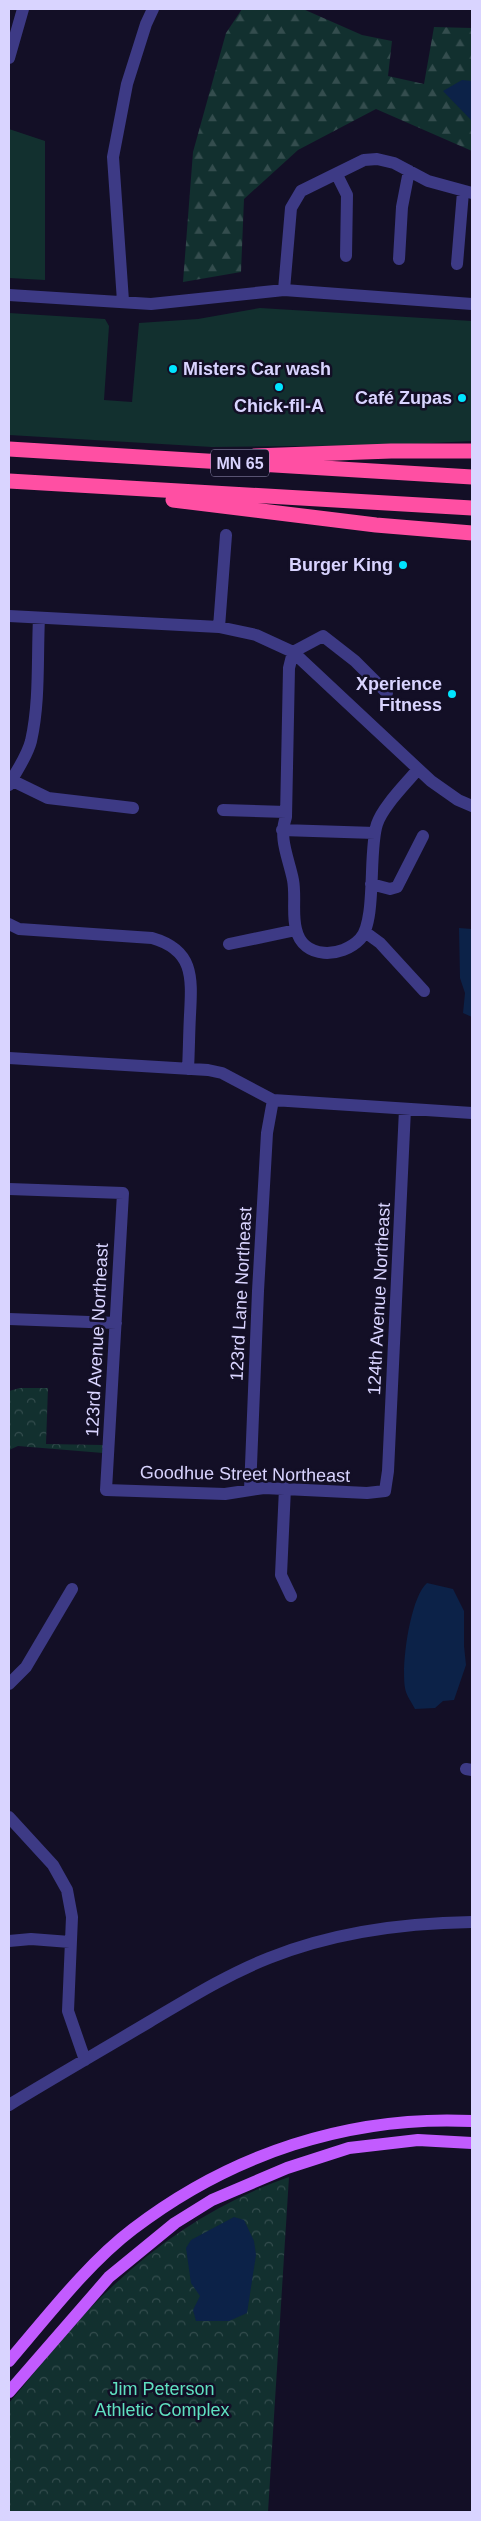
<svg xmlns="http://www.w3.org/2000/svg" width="481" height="2521" font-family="Arial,sans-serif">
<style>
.green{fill:#12302f}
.forest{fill:url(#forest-firs)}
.park{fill:url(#park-crowns)}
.water{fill:#0c2248}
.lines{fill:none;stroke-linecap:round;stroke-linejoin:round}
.minor{stroke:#3d3a85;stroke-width:12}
.major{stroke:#c25bff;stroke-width:12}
.highway{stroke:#ff4fa3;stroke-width:15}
.poi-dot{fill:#00e5ff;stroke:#130f26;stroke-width:2}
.labels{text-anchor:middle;stroke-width:5;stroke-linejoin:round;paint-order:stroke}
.shield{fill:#130f26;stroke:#9e99be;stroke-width:1}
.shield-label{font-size:16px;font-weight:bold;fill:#d9d4ff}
.poi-label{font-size:18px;font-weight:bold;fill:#d9d4ff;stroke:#130f26;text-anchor:end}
.street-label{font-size:18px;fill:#d9d4ff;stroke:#130f26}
.park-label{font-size:18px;fill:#5fe0c0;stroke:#130f26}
</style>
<defs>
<pattern id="forest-firs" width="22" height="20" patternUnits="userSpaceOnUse" patternTransform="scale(1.25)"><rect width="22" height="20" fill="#12302f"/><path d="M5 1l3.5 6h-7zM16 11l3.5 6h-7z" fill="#344d4e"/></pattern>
<pattern id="park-crowns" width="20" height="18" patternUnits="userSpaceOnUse" patternTransform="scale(1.25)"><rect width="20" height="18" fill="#12302f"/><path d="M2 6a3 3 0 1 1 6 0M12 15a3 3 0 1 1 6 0" fill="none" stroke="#344d4e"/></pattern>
</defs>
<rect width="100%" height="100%" fill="#130f26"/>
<path class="green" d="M9 129 45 141V280L9 278Z
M260 308 472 321V441L392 445 212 447 9 435V313L105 319 109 326 104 400 132 402 139 323 198 319Z"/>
<path class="forest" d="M242 9H303L362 35 392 41 388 76 424 84 434 27 472 28V151L376 109 298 150 244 199 241 272 183 282 193 152 226 33Z"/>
<path class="park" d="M20 1388H48L46 1444 103 1445V1453L18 1446 9 1450V1391Z
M289 2177 268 2512H9V2403C43 2363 76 2319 115 2284 166 2236 223 2200 289 2177Z"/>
<path class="water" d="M462 80 472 81V121L443 91Z
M459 928 472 929V1017L463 1013 465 993 460 978Z
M427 1583 453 1589 464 1611V1646L466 1665 454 1700 443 1701 435 1708 415 1709C412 1703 406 1695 405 1688 401 1665 410 1598 427 1583Z
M234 2217 244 2220 254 2241 256 2255 247 2313 229 2321H196L193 2310 200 2296 191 2283 186 2248 191 2240Z"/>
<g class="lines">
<path class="minor" d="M9 58 23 9
M337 175 347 195 346 256
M399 259 402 207 409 171
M457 264 463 192
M284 290 291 208 301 191 364 160 377 159 394 163 428 181 472 193
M9 295 151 304 284 290 472 304
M123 301 113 157 127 84 146 24 153 9
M9 616 219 627 256 635 293 652 431 781 458 800 472 806
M219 627 226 535
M387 693 355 661 323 636 293 652 289 668 286 817C278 838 289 859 293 880 296 896 292 914 296 929 303 960 342 958 360 939 377 921 368 851 377 824 383 806 406 784 418 769
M11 780 48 798 133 808
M9 785C16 771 27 757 31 741 40 701 37 658 39 618
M223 810 286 812
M282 830 375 833
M371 884 390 889 397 887 423 836
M9 924 19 929 152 938C194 950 192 977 190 1015 189 1033 189 1051 188 1069
M365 932 380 943 424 991
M229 944 296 930
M9 1058 208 1070 222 1073 273 1100 472 1113
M9 1189 123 1193 106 1490 225 1494 264 1488 367 1493 385 1491 388 1471 405 1109
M9 1319 116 1323
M285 1488 281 1575 291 1596
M250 1490 258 1291 267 1133 273 1100
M9 1684 26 1667 72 1589
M466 1769 472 1770
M9 1817 53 1865 67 1890 72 1917 68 2011 85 2060
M9 1941 31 1939 70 1942
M9 2105C55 2077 102 2050 149 2022 188 1999 226 1975 269 1958 334 1932 402 1923 472 1922"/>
<path class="major" d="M9 2361C46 2318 88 2263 133 2229 231 2154 349 2115 472 2121
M9 2392 109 2277 175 2223 212 2200 287 2168 349 2148 418 2140 472 2143"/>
<path class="highway" d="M9 449 472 477
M254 456 391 451H472
M9 481 472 508
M173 500 376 525 472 533"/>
</g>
<g class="poi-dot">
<circle cx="173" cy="369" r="5"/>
<circle cx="279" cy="387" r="5"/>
<circle cx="462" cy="398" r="5"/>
<circle cx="403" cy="565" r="5"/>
<circle cx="452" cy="694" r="5"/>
</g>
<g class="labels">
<rect class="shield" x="211" y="449.5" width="58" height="27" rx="4"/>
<g class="shield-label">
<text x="240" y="469">MN 65</text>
</g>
<g class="poi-label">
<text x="183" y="375" text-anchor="start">Misters Car wash</text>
<text x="452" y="404">Café Zupas</text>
<text x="279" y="412" text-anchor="middle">Chick-fil-A</text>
<text x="393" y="571">Burger King</text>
<text x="442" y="690">Xperience<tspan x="442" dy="21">Fitness</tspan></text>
</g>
<g class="street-label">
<text transform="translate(241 1294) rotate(-87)" y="6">123rd Lane Northeast</text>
<text transform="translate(379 1299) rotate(-87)" y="6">124th Avenue Northeast</text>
<text transform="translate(97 1340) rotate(-87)" y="6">123rd Avenue Northeast</text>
<text transform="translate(245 1474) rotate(1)" y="6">Goodhue Street Northeast</text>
</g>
<g class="park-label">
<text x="162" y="2395">Jim Peterson<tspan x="162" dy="21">Athletic Complex</tspan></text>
</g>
</g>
<rect width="481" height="2521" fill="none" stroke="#d9d4ff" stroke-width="20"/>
</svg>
